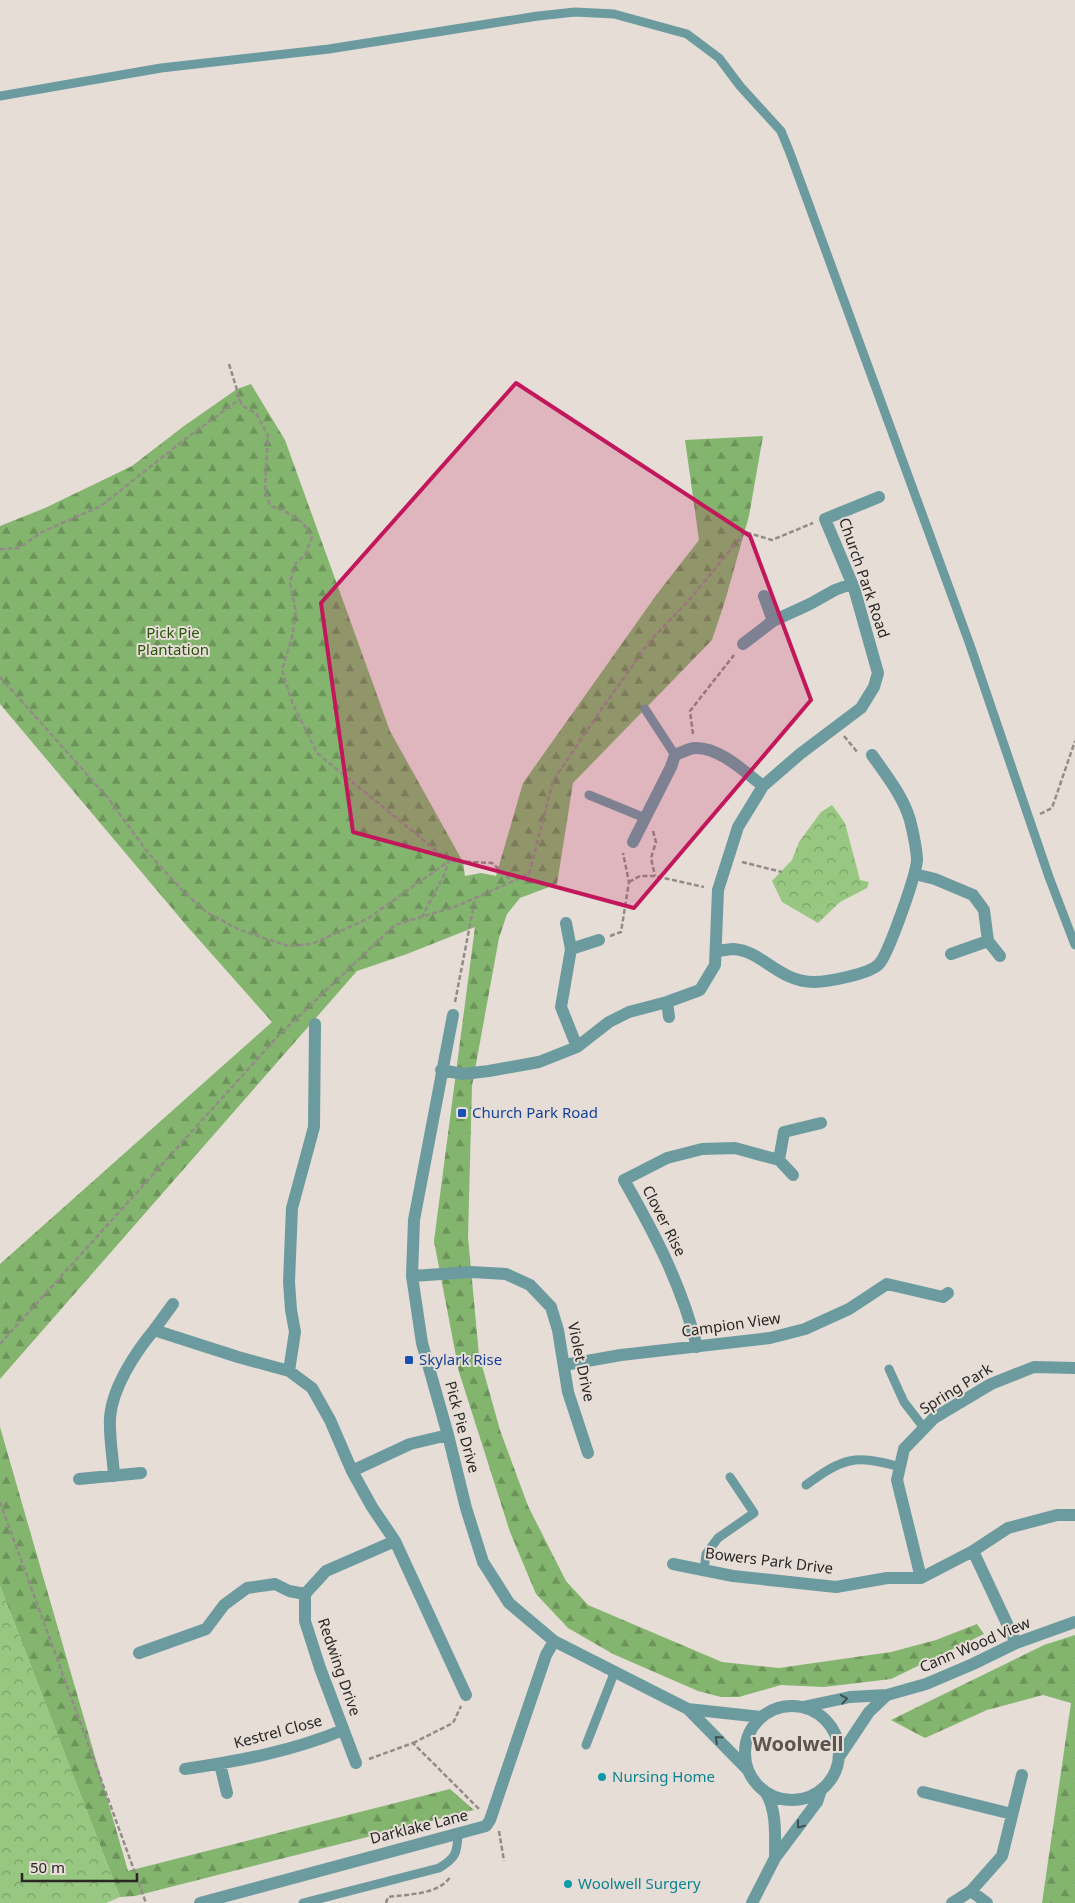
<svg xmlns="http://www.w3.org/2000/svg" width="1075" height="1903" font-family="'Noto Sans',sans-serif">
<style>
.forest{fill:url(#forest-firs)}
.park{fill:url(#park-crowns)}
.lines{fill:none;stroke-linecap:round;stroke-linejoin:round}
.path{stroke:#928b87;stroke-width:2.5;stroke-dasharray:5 2.5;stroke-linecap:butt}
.lane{stroke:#6c9b9f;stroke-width:9}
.street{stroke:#6c9b9f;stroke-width:12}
.oneway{stroke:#404f4f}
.marked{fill:#c2185b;fill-opacity:0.2;stroke:#c2185b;stroke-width:4;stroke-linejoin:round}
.transit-dot{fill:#1a4fb4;stroke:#e6ddd7;stroke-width:2}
.culture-dot{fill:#0f9aa8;stroke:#e6ddd7;stroke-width:2}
.labels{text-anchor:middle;stroke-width:4;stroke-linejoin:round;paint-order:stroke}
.street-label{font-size:15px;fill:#292624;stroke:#e6ddd7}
.park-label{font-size:15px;fill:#275408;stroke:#e6ddd7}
.transit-label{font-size:15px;fill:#164399;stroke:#e6ddd7;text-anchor:start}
.culture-label{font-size:15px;fill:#0d838f;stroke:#e6ddd7;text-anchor:start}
.district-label{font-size:20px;font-weight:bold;fill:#5b544f;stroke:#e6ddd7}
</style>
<defs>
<pattern id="forest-firs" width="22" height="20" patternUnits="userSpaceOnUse" patternTransform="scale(1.25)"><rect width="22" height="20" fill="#84b56e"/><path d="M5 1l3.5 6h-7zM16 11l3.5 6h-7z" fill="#6c935a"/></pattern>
<pattern id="park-crowns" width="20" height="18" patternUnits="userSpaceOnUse" patternTransform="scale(1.25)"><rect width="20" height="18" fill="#97c781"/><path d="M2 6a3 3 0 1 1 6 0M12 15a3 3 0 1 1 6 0" fill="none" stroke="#7ba169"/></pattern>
</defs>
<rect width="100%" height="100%" fill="#e6ddd7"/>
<path class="forest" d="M251 384 285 440 390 731 463 862 465 876 481 873 496 876 523 783 657 594 699 540 685 440 763 436 749 516 725 601 712 640 573 783 557 884 520 898 507 914 499 938 472 1086 468 1237 479 1355 500 1430 528 1506 566 1581 588 1605 722 1662 779 1668 891 1652 936 1640 977 1624 984 1634 891 1679 824 1687 781 1685 739 1697H721L698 1691 613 1654 568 1628 536 1594 510 1532 459 1372 434 1241 475 927 407 954 357 971 0 1379V1264L272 1022 186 925 0 704V526L45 508 132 466 184 426 237 389Z
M0 1427 128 1871 450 1789 474 1810 135 1896 120 1897 0 1586Z
M1075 1635V1903H1042L1071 1703 1043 1695 987 1710 925 1738 891 1720 1044 1645Z"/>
<path class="park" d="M832 805 845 823 860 880 869 882 867 888 840 902 818 923 782 902 772 881 792 860 799 842 821 812Z
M0 1586 120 1897 106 1903H0Z"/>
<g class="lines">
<path class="path" d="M229 364 242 406 256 413 268 436 265 488 270 506 283 510 303 523 312 537 305 555 296 563 290 582 296 612 292 637 282 670 292 702 317 753 449 861 492 863 513 882
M0 549 19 548 42 532 101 506 184 440 240 399
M0 677 108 798 149 854 180 888 206 912 240 930 288 946 312 944 367 919 449 861 444 875 422 917
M693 734 690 711 734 655
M844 736 858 753
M1040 814 1052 808 1075 741
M653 831 656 842 651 858 655 876
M742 862 782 872
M629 882 640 876H655L704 887
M610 936 621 932 629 882 623 853
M455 1002 475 899
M0 1344 278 1036 395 925 457 906 529 874 553 781 596 717 650 641 691 598 745 532 772 540 813 523
M0 1502 146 1903
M413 1743 453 1723 461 1706
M369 1759 413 1743 479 1809
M499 1831 504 1861
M386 1903 388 1897C408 1894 439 1895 451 1876"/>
<path class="lane" d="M0 96 161 68 329 49 538 16 575 12 614 14 687 34 719 58 740 86 781 131 790 153 970 645 1049 877 1075 945
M645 709 675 755
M589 795 645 818
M889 1369 904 1402 924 1428
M806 1485C843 1458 854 1454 900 1467
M704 1570 706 1554 718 1538 754 1513 730 1477
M586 1745 615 1671
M303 1903 439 1868C456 1858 457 1853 458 1835"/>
<path class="street" d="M764 596 773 621
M743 644 773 621 810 604 835 590 851 584
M633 842 671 767 675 755C680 753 688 749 694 748 718 746 745 772 763 786
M915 874 935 879 973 895 984 910 988 941 1000 956
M566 923 571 949
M716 951C722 951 728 949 734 949 762 951 779 982 814 982 827 982 870 974 879 964 888 955 918 871 917 858 916 846 913 832 910 820 903 796 886 775 872 755
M951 954 988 941
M667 1002 669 1017
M453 1015 414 1220 412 1276 422 1343 448 1435 466 1508 483 1562 509 1603 554 1641 688 1709 748 1770
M577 1047 561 1007 571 949 599 940
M441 1070 463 1074 489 1071 539 1062 577 1047 609 1022 629 1012 667 1002 700 990 715 965 718 890 738 827 763 786 800 754 861 708 874 687 878 673 854 588 825 519 879 497
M779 1160 784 1132 821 1123
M412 1276 471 1272 506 1274 530 1285 551 1307 558 1330 568 1392 588 1453
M154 1330 173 1304
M697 1347C682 1286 655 1234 624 1180L667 1158 702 1149 735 1148 779 1160 793 1175
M564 1365 621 1355 770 1338 805 1329 849 1309 887 1284 943 1297 948 1293
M289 1371 295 1332 291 1310 289 1282 292 1208 314 1127 315 1024
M448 1435 410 1444 352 1471 372 1507 395 1541 466 1695
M114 1476C113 1457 109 1437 110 1418 112 1388 135 1353 154 1330L238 1357 289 1371 312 1388 330 1420 352 1471
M79 1479 141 1473
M973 1551 1008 1528 1057 1515H1075
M673 1564 733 1576 836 1587 887 1578H921L973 1551 1016 1643
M921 1578 897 1480 904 1449 934 1418 991 1384 1034 1367 1075 1368
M139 1653 206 1629 224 1605 247 1588 275 1584 289 1591 305 1594
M745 1753a47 47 0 1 1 94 0a47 47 0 1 1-94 0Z
M803 1707 850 1697 887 1695 926 1684 973 1664 1016 1643 1075 1622
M688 1709 761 1717
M839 1757 869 1712 887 1695
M356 1763 320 1668 305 1621V1594L326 1571 395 1541
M220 1764 227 1793
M185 1769C239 1761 293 1751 343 1730
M923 1792 1012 1814
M766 1793C777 1811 775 1836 775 1858
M971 1891 987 1903
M200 1903 486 1826 490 1820 546 1655 554 1641
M752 1903 775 1858 817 1802 821 1790
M952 1903 971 1891 1002 1856 1022 1775"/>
</g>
<defs><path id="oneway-chevron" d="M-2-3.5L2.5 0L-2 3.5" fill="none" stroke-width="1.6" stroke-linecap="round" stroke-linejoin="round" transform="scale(1.25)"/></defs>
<g class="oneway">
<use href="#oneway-chevron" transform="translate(844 1699) rotate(-10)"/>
<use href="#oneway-chevron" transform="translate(718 1739) rotate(-138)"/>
<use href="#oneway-chevron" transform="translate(800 1825) rotate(127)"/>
</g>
<path class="marked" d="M516 383 750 536 811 700 634 908 353 832 321 603Z"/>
<g class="transit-dot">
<rect x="457" y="1108" width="10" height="10" rx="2.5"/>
<rect x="404" y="1355" width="10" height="10" rx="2.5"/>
</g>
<g class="culture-dot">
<circle cx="602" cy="1777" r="5"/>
<circle cx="568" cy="1884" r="5"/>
</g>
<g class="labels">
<g class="street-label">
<text transform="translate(864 578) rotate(71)" y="5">Church Park Road</text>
<text transform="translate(664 1221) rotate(63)" y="5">Clover Rise</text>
<text transform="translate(731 1325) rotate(-8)" y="5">Campion View</text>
<text transform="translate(581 1362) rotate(78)" y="5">Violet Drive</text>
<text transform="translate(956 1389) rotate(-32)" y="5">Spring Park</text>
<text transform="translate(462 1427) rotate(75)" y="5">Pick Pie Drive</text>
<text transform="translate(769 1561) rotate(7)" y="5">Bowers Park Drive</text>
<text transform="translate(975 1645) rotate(-23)" y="5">Cann Wood View</text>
<text transform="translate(339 1667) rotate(71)" y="5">Redwing Drive</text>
<text transform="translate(278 1732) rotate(-15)" y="5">Kestrel Close</text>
<text transform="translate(419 1827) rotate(-14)" y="5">Darklake Lane</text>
</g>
<g class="park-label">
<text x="173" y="638">Pick Pie<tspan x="173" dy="17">Plantation</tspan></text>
</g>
<g class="transit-label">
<text x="472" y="1118">Church Park Road</text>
<text x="419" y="1365">Skylark Rise</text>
</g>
<g class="culture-label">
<text x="612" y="1782">Nursing Home</text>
<text x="578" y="1889">Woolwell Surgery</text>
</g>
<g class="district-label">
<text x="798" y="1751">Woolwell</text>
</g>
</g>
<path d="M22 1873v8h115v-8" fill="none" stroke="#292624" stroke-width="2.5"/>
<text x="30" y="1873" font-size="15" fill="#292624" stroke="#e6ddd7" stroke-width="4" paint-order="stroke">50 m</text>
</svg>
